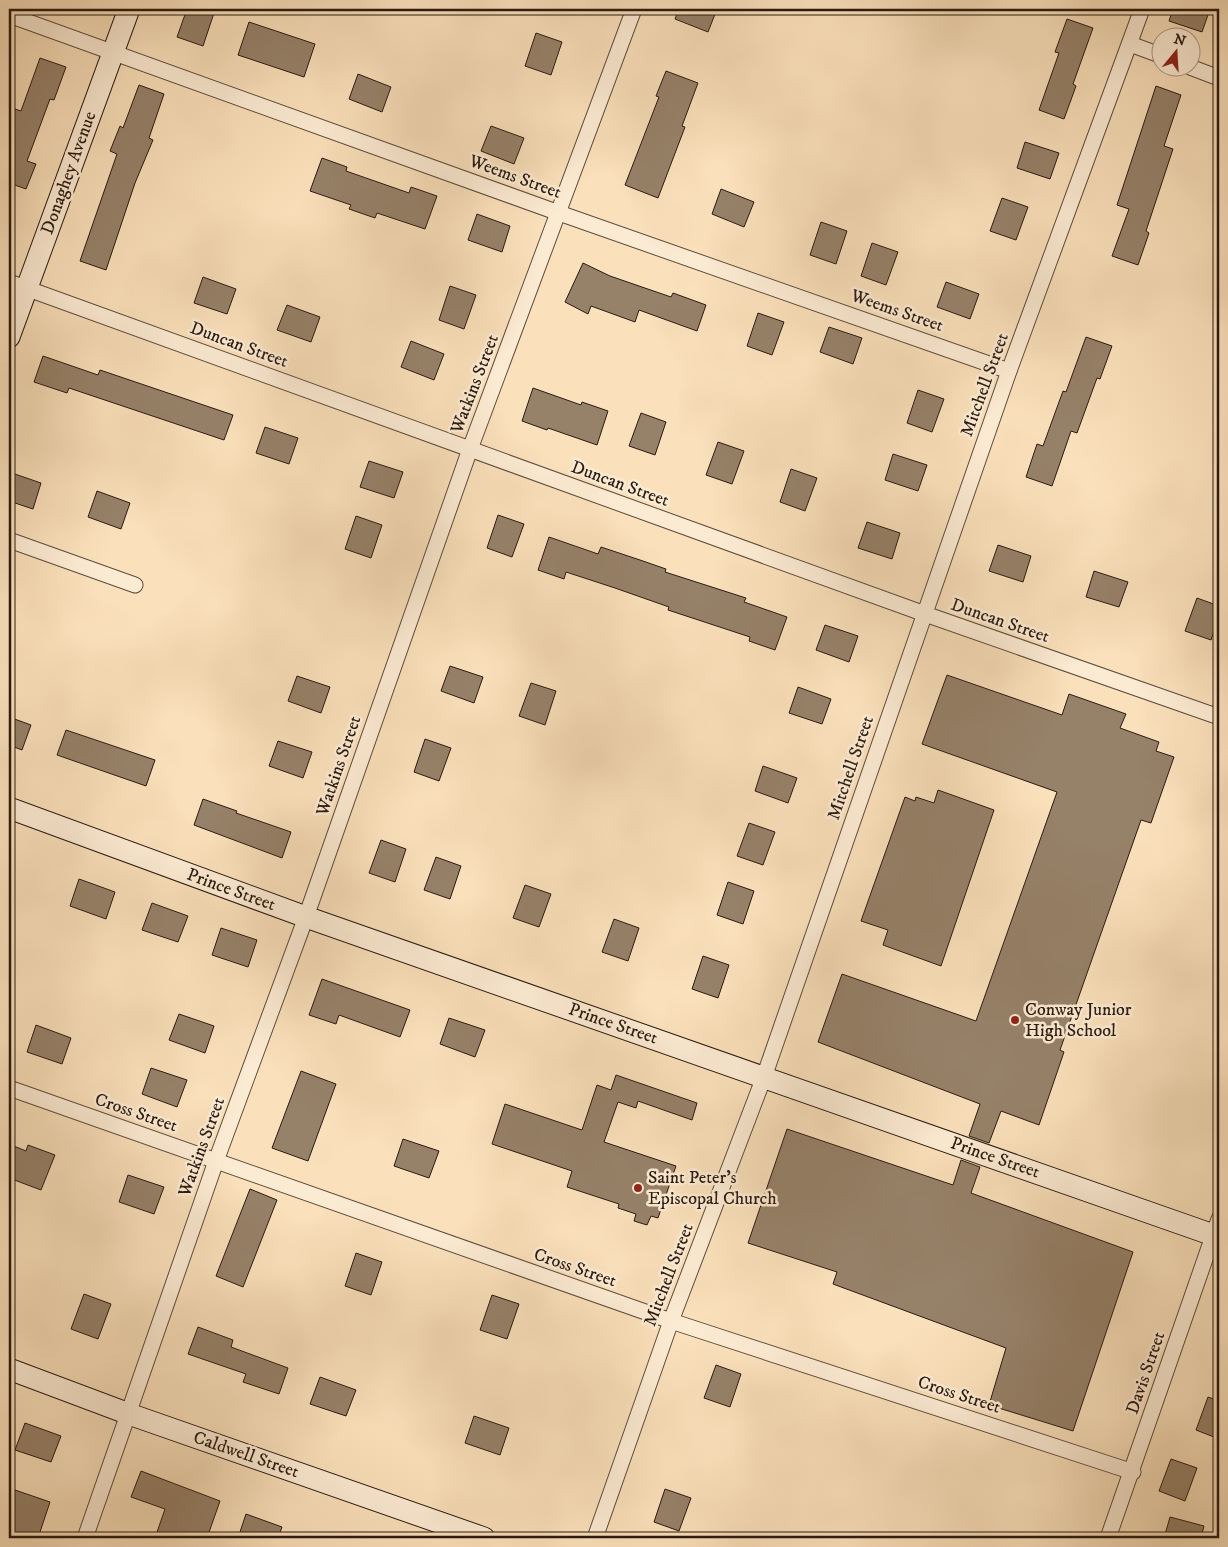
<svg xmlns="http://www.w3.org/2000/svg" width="1228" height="1547" font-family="'IM FELL DW Pica',serif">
<rect width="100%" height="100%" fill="#fae0bb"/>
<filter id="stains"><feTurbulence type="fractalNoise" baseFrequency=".004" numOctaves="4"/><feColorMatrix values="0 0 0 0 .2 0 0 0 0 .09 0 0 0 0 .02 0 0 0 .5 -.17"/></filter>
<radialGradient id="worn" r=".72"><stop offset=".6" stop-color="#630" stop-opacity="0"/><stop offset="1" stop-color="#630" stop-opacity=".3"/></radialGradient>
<g fill="#968169" stroke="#2a1a10">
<path d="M187,9H203L214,13L203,46L177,37Z"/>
<path d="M679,9H717L708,32L675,19Z"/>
<path d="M1173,9H1210L1202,32L1169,21Z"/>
<path d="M1067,19L1093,28L1073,84L1076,86L1064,119L1039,110L1059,53L1055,52Z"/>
<path d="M249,22L315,44L304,77L238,55Z"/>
<path d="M536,33L562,42L551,75L525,66Z"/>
<path d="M40,58L66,67L54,100L50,99L27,161L36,164L26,189L9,183V107L21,111Z"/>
<path d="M666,71L698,83L682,126L685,127L658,198L625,185L659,97L656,96Z"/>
<path d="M358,74L391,87L382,112L349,99Z"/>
<path d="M139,85L164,94L149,138L153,140L135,183L106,270L80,261L117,154L110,151L120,126L123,128Z"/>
<path d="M1156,86L1181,95L1164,146L1173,149L1146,231L1149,233L1138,265L1112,256L1129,209L1117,205Z"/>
<path d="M491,126L524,138L514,164L481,151Z"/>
<path d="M1025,142L1059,153L1050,179L1017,168Z"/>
<path d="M322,158L347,167L346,171L409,193L411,187L437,196L425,229L377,213L375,218L349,209L351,205L310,191Z"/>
<path d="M721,189L754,202L744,227L712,214Z"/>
<path d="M1002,198L1028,207L1016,240L990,231Z"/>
<path d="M477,214L510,226L502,252L468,240Z"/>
<path d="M821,222L847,231L836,264L810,255Z"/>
<path d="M872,243L898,252L886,285L861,276Z"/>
<path d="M583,263L610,276L671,297L673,293L706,305L697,331L639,310L635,322L591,306L588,314L565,302Z"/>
<path d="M203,277L236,289L227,314L194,303Z"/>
<path d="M946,282L979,294L970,319L937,307Z"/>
<path d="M450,286L476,295L464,329L439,320Z"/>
<path d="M287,305L320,317L311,342L277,330Z"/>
<path d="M758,313L784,322L772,355L747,346Z"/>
<path d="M829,327L862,338L853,364L820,352Z"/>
<path d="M1086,337L1112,346L1100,379L1097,378L1077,433L1071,431L1052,486L1026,477L1037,444L1043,446L1063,391L1066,392Z"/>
<path d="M411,341L444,354L434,380L401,367Z"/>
<path d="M43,356L98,375L100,370L233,415L224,440L69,388L67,393L34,382Z"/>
<path d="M533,388L581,405L582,402L608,411L597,445L548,428L547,430L522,421Z"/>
<path d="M918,390L944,399L932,432L907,423Z"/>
<path d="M641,413L666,422L655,455L629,446Z"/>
<path d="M265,427L298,438L289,464L256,453Z"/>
<path d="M718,442L744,451L732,484L706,475Z"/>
<path d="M893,454L927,465L918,491L885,480Z"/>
<path d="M369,461L403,472L394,498L360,487Z"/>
<path d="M791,469L817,478L805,511L780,502Z"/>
<path d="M9,472L41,483L33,509L9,501Z"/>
<path d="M97,491L130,503L121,529L88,517Z"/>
<path d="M498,515L524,524L512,557L487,548Z"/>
<path d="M356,516L382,525L371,558L345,549Z"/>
<path d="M867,522L900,533L892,559L858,548Z"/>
<path d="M549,537L598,554L601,547L640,560L666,569L665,572L746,598L744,602L787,617L775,650L749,641L750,637L668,610L669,607L615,588L566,572L564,579L538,570Z"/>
<path d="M998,545L1031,556L1023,582L989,571Z"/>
<path d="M1094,571L1128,582L1119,607L1086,597Z"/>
<path d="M1197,598L1219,606V616L1211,640L1185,631Z"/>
<path d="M825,625L858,636L849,662L816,650Z"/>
<path d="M450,666L483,677L474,703L441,691Z"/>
<path d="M947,675L1062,715L1069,694L1126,714L1120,728L1159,742L1156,751L1174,757L1151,823L1141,820L1060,1050L1064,1052L1039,1125L1001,1111L989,1143L969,1136L980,1104L818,1042L842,974L976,1021L1057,792L922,744Z"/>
<path d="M297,676L330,687L321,713L288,701Z"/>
<path d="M531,683L556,691L545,725L519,716Z"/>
<path d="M798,687L831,699L822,724L789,713Z"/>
<path d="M9,717L31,725L22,750L9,745Z"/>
<path d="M66,730L155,760L146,786L57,755Z"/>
<path d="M425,739L451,748L439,781L414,772Z"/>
<path d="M278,741L312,752L303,778L269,766Z"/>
<path d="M763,766L797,778L788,803L755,791Z"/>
<path d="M938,790L994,810L941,966L883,945L888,930L861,921L905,797L915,801L916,797L934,803Z"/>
<path d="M203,799L237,811L236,813L291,832L282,858L194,825Z"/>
<path d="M749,823L775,832L763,865L737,856Z"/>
<path d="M381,840L406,849L395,882L369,873Z"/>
<path d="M436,857L461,866L450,899L424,890Z"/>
<path d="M79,879L115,892L106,919L70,906Z"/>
<path d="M728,882L754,891L743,924L717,915Z"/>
<path d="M525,885L551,894L539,927L513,918Z"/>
<path d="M152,903L188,916L178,942L142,930Z"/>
<path d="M614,919L639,928L628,961L602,952Z"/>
<path d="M221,928L257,940L248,967L212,955Z"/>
<path d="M703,956L729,965L718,998L692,989Z"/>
<path d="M322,979L410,1010L400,1037L339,1015L336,1024L309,1015Z"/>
<path d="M179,1014L214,1026L205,1053L169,1040Z"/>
<path d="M449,1018L485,1030L475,1057L440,1044Z"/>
<path d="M36,1025L71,1038L62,1064L27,1052Z"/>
<path d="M151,1068L187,1080L177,1107L142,1094Z"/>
<path d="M301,1071L336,1084L308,1161L272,1148Z"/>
<path d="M616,1075L697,1103L692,1120L638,1101L636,1108L618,1102L604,1142L676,1166L658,1218L651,1216L647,1225L634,1221L636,1214L618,1208L619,1204L567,1187L572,1171L492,1144L505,1104L582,1130L597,1085L611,1090Z"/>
<path d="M787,1129L953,1185L961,1160L980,1167L971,1193L1133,1252L1073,1431L989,1405L1006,1348L833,1284L837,1272L748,1243Z"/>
<path d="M403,1139L439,1151L429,1178L394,1166Z"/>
<path d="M9,1144L26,1151L28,1145L55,1155L41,1190L9,1178Z"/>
<path d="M128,1175L164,1187L154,1214L119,1202Z"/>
<path d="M250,1189L277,1200L243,1287L216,1276Z"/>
<path d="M356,1253L382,1262L371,1295L345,1286Z"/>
<path d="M84,1294L111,1304L98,1339L71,1329Z"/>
<path d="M492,1295L519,1304L507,1339L480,1330Z"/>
<path d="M198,1327L233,1340L231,1347L288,1368L279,1394L243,1382L246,1374L188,1354Z"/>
<path d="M716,1365L741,1374L730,1407L704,1398Z"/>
<path d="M320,1377L356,1390L346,1416L310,1404Z"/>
<path d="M1208,1397L1219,1401V1439L1196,1430Z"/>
<path d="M474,1416L509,1428L500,1455L465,1443Z"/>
<path d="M25,1423L61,1436L51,1462L15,1450Z"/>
<path d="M1171,1459L1197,1468L1185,1501L1159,1491Z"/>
<path d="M141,1471L220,1501L207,1538H155L165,1509L131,1497Z"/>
<path d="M665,1489L691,1498L679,1531L654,1522Z"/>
<path d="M15,1490L50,1502L38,1538H9V1507Z"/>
<path d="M246,1514L282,1527L278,1538H238Z"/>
<path d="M1170,1517L1204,1526L1201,1538H1164Z"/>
</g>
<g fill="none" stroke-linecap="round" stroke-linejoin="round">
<g stroke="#5e4c3b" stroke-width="17">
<g id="street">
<path d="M9,15L559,213L1009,371"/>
<path d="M1130,44L1160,55"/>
<path d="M1190,67L1219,78"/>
<path d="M9,282L925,614L1219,717"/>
<path d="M9,540L135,585"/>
<path d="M9,1088L671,1321L1133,1472"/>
<path d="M85,1538L216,1161L306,917L470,449L634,9"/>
<path d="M595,1538L671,1321L764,1077L1009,371L1142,9"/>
<path d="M1108,1538L1219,1219"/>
</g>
</g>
<g stroke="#2a1a10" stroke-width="23">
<g id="secondary">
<path d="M9,337L129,9"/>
<path d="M9,808L306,917L1219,1237"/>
<path d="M9,1369L129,1414L484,1538"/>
</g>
</g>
<use href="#street" stroke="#fcebd3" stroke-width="15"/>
<use href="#secondary" stroke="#fcebd3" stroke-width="21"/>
</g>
<g fill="#8f2418" stroke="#fcebd3" stroke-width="2">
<circle cx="1015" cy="1020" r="5"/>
<circle cx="638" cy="1188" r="5"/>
</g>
<g text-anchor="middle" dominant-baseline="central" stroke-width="5" stroke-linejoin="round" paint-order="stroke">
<g font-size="18" fill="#2a1a10" stroke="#fcebd3">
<text transform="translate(69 173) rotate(-70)">Donaghey Avenue</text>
<text transform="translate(515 177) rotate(20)">Weems Street</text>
<text transform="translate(897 311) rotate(19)">Weems Street</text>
<text transform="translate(239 345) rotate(20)">Duncan Street</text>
<text transform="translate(475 384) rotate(-69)">Watkins Street</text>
<text transform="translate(985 385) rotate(-70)">Mitchell Street</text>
<text transform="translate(620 484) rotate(20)">Duncan Street</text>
<text transform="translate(1000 621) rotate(19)">Duncan Street</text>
<text transform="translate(339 766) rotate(-71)">Watkins Street</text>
<text transform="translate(851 768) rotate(-71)">Mitchell Street</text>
<text transform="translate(231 890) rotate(20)">Prince Street</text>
<text transform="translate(613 1024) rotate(19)">Prince Street</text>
<text transform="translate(136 1113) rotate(19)">Cross Street</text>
<text transform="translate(202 1147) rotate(-70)">Watkins Street</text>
<text transform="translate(995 1158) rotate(19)">Prince Street</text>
<text transform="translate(575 1268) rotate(19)">Cross Street</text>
<text transform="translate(669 1275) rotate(-69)">Mitchell Street</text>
<text transform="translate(1146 1373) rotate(-71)">Davis Street</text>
<text transform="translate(959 1395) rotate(18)">Cross Street</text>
<text transform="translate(246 1455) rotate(19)">Caldwell Street</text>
</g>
<g font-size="18" fill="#2a1a10" stroke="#fcebd3" text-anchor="start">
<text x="1025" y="1010">Conway Junior<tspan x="1025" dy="21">High School</tspan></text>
<text x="648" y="1178">Saint Peter's<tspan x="648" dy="21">Episcopal Church</tspan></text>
</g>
</g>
<rect width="1228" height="1547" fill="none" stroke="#fae0bb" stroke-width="30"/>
<rect x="10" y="10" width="1208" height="1527" fill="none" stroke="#2a1a10" stroke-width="2.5"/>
<rect x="15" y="15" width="1198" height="1517" fill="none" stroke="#2a1a10"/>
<g transform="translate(1176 52) rotate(18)"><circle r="24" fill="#fcebd3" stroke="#a89785"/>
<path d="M0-4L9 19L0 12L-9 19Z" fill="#8f2418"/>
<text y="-8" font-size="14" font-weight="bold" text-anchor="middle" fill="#2a1a10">N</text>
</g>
<rect width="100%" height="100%" filter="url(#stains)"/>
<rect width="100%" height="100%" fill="url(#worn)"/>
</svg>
